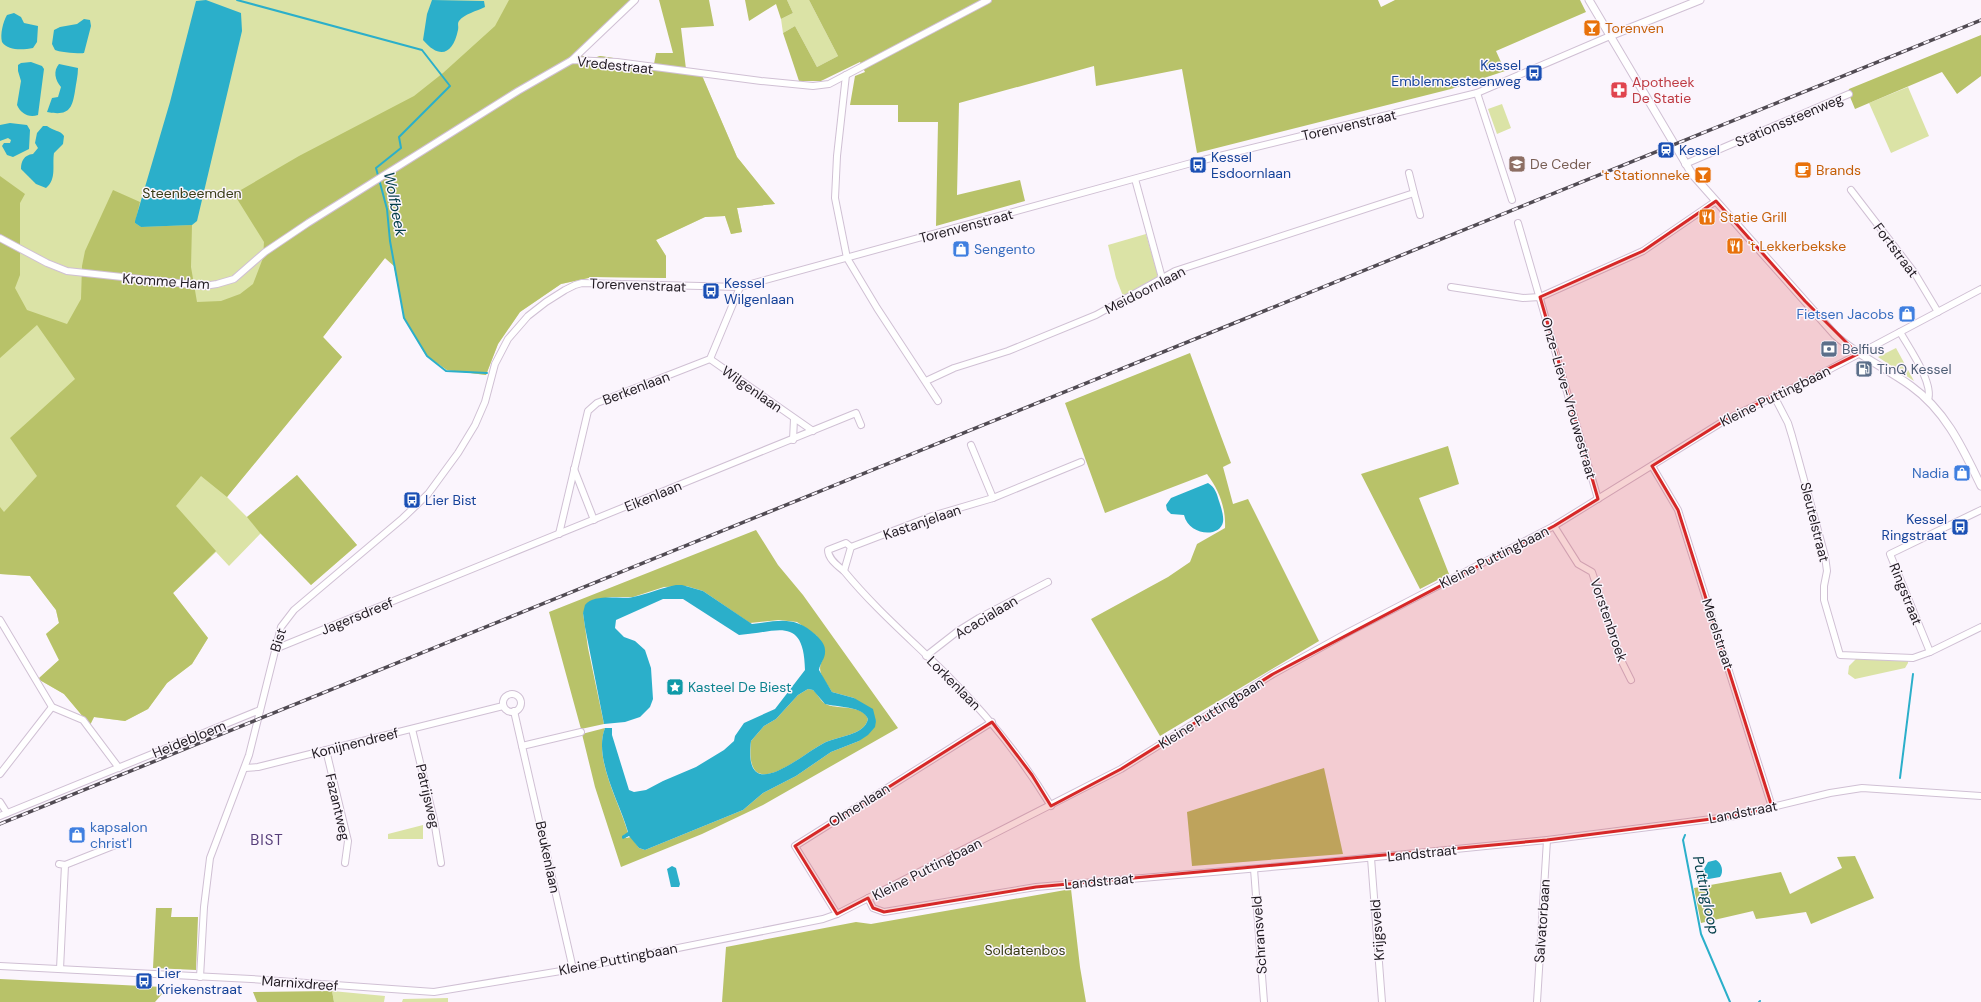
<svg xmlns="http://www.w3.org/2000/svg" width="1981" height="1002" font-family="'DM Sans',sans-serif">
<rect width="100%" height="100%" fill="#fbf5fd"/>
<g fill="#dbe3a6">
<path d="M0,0H636L573,54L594,58L600,56L700,71L737,157L775,204L737,208L742,232L731,234L725,216L705,217L656,240L666,256V278L593,277L561,284L520,312L498,344L486,375L447,370L425,354L404,318L394,266L385,258L323,337L342,357L227,497L247,517L297,475L357,545L311,585L261,533L229,566L216,552L173,593L208,638L192,664L167,683L148,709L125,721L94,717L90,725L64,694L38,679L59,660L46,634L59,623L56,610L30,576L0,574Z"/>
<path d="M787,0H809L838,56L817,67L795,26L783,33L781,19L793,13Z"/>
<path d="M1908,87L1929,136L1891,153L1869,103Z"/>
<path d="M1502,104L1511,128L1497,134L1488,109Z"/>
<path d="M1146,234L1157,272V277L1123,296L1116,278L1108,245Z"/>
<path d="M1896,348L1914,381L1878,357Z"/>
<path d="M1856,659L1908,661V663L1905,668L1855,679L1848,674L1849,666Z"/>
<path d="M423,825V839H388V834Z"/>
<path d="M332,991L385,996L384,1002H334Z"/>
<path d="M448,998V1002H402L403,999Z"/>
</g>
<g fill="#b8c269">
<path d="M509,0H636L573,54L594,58L600,56L654,64L656,53H673L659,0H709L714,26L681,28L686,69L700,71L737,157L775,204L737,208L742,232L731,234L725,216L705,217L656,240L666,256V278L593,277L561,284L520,312L498,344L486,375L447,370L427,356L404,318L394,266L385,258L323,337L342,357L227,497L201,476L176,506L216,551L173,593L208,638L192,664L167,683L148,709L125,721L94,717L90,725L64,694L38,679L59,660L46,634L59,623L56,610L30,576L0,574V507L4,512L37,476L10,438L75,379L37,325L0,358V176L25,194L20,203V275L15,288L27,310L67,324L81,299L82,266L85,251L113,190L140,202L135,223L141,227L192,225L191,267L197,302L221,301L240,294L253,284L263,258L264,242L234,194L299,156L414,96L443,73L495,26Z"/>
<path d="M745,0H787L793,13L781,19L776,4L749,21Z"/>
<path d="M809,0H1378L1381,7L1395,0H1580L1586,12L1496,51L1505,71L1451,89L1197,153L1182,69L1096,86L1094,66L959,103L957,195L1020,180L1025,201L936,226L938,122H898V105H850L855,76L865,72L860,62L821,81H799L783,33L795,26L817,67L838,56Z"/>
<path d="M1981,35V76L1957,94L1942,72L1855,109L1848,92L1849,89Z"/>
<path d="M1190,353L1231,463L1223,467L1233,504L1248,499L1319,641L1160,736L1091,619L1168,577L1190,562L1197,544L1225,528C1226,508 1219,490 1207,474L1105,513L1065,403Z"/>
<path d="M1448,446L1459,484L1419,498L1449,574L1420,589L1361,474Z"/>
<path d="M297,475L357,545L311,585L260,533L247,517Z"/>
<path d="M756,530L778,565L803,595L898,728L763,805L702,834L621,867L595,787L582,734L605,728C593,759 620,803 628,833L624,835L626,838L631,837L639,848L645,850L743,810L763,793L796,776L831,752L859,741L876,721L854,698L832,692C825,680 815,672 823,659L817,636L797,622L779,620L750,623L703,591L686,586L664,587L633,597H612L593,600L583,613L588,648L604,724L581,729L549,612Z"/>
<path d="M808,689L813,690C819,695 821,703 828,705C839,709 863,705 868,719C864,736 837,736 824,743C798,757 744,807 751,741L764,726L776,719L798,695Z"/>
<path d="M1324,768L1343,854L1192,866L1187,812Z"/>
<path d="M1855,856L1874,898L1811,924L1806,912L1756,919L1753,911L1701,923L1694,888L1781,872L1790,894L1842,868L1837,857Z"/>
<path d="M1071,889L1080,967L1086,1002H722L726,947L856,922L871,924Z"/>
<path d="M156,908H172L171,917H198L196,970L153,968Z"/>
<path d="M0,979L163,987L162,994L155,1002H0Z"/>
<path d="M332,991L334,1002H257L253,992Z"/>
</g>
<g fill="#2bafca" fill-rule="evenodd">
<path d="M206,0L241,13L242,31L197,221L192,225L141,227L135,223V221L170,102L196,1Z"/>
<path d="M432,0L484,1L485,7C477,11 464,14 459,21C457,24 459,26 458,30C453,54 440,60 423,40L427,14Z"/>
<path d="M14,13L21,17L24,23L38,26L37,42L33,48C23,50 8,51 2,42C0,34 3,22 7,15Z"/>
<path d="M84,19L90,20L91,26L84,53C81,54 58,52 55,50L52,44L54,30L60,27L77,24Z"/>
<path d="M31,62L42,66L44,69L38,115C29,118 21,114 17,105L21,81L18,71V65L21,63Z"/>
<path d="M59,64L78,68C78,76 76,83 75,91C72,110 68,116 47,112L52,98L58,97L61,87C55,80 53,71 59,64Z"/>
<path d="M10,123L27,125L30,130L29,149L13,157L7,155L2,146L4,143H10L11,140L8,138L0,141V125Z"/>
<path d="M43,126H47C53,131 60,130 64,136L63,144L54,153C52,165 57,179 46,188L36,184L21,169C21,161 24,155 33,154L38,148L35,143L37,133Z"/>
<path d="M1208,483C1215,487 1217,494 1219,501C1221,507 1224,516 1223,522C1220,538 1189,536 1184,515L1171,514L1167,510L1166,505L1171,498Z"/>
<path d="M676,585H682L703,591L752,624C779,621 794,615 816,635C820,639 825,644 825,650C826,658 820,663 819,670L832,692L854,698L873,709L876,721L875,727L868,735L859,741L831,752L796,776L763,793L743,810L645,850L639,848L629,836L623,839L622,838V836L628,832C620,803 593,758 605,728H612V735L629,790L634,792L646,790L663,781L696,767L724,750L734,741L735,736L744,723L775,709L805,670C804,614 776,633 739,635L683,599H663L616,620L615,628L624,637L635,641L645,650L651,668L653,699L650,707L640,717L625,722L604,724L585,627L583,613L585,605C595,593 620,600 633,597C648,594 661,588 676,585ZM808,689L813,690L825,704C836,707 863,706 868,719C864,736 837,736 824,743C798,757 743,807 751,741L764,726L776,719L798,695Z"/>
<path d="M1716,860C1722,863 1724,872 1720,877L1703,880H1696V872L1704,869L1708,862Z"/>
<path d="M672,866L676,868L680,884L679,887H671L667,869Z"/>
</g>
<g fill="none" stroke-linecap="round" stroke-linejoin="round">
<g stroke="#2bafca" stroke-width="2">
<path d="M237,0L422,50L450,86L399,137L401,148L376,168L387,209L390,241L404,318L427,356L446,371L487,373"/>
<path d="M1900,778L1913,674"/>
<path d="M1685,835L1683,840L1701,934L1730,1002"/>
<path d="M1759,1002L1760,1001"/>
</g>
<g stroke="#d0c0d4" stroke-width="8">
<g id="minor">
<path d="M572,60L635,0"/>
<path d="M846,75L837,156L835,198L847,258L877,308L938,401"/>
<path d="M1477,93L1512,200"/>
<path d="M1685,164L1849,94"/>
<path d="M1135,179L1162,278"/>
<path d="M1851,190L1914,272L1938,312"/>
<path d="M1414,193L1420,215"/>
<path d="M1518,223L1598,499"/>
<path d="M0,238L47,263L67,271L187,284L204,286L217,284L234,279L265,252L308,223L518,91L572,60L617,62L761,81L813,86L829,84L988,0"/>
<path d="M1451,287L1523,298L1540,297L1643,251L1716,201"/>
<path d="M1900,332C1909,348 1934,383 1928,400"/>
<path d="M710,359L813,431"/>
<path d="M926,381L954,368L1008,351L1096,315L1175,271L1414,193L1409,173"/>
<path d="M1774,396L1788,423L1792,436L1825,556L1827,571L1824,586V600L1840,655L1913,658L1930,652"/>
<path d="M793,440L794,419"/>
<path d="M971,445L993,498"/>
<path d="M1652,466L1678,510L1772,807"/>
<path d="M574,469L594,520"/>
<path d="M1981,510L1890,554L1930,652L1981,627"/>
<path d="M1554,526L1578,564L1592,572L1621,660L1631,680"/>
<path d="M559,534L588,411L597,403L710,359L740,287"/>
<path d="M851,547L844,571C876,610 914,642 949,677C988,716 1022,758 1051,806"/>
<path d="M851,547L932,516L993,498L1081,462"/>
<path d="M844,571C838,566 828,559 828,550L846,543L851,547"/>
<path d="M0,620L52,707L83,720L119,768"/>
<path d="M275,649L856,413L861,425"/>
<path d="M926,656L958,631L979,618L1048,582"/>
<circle cx="512" cy="703" r="9"/>
<path d="M514,711L573,969"/>
<path d="M412,729L434,820L441,863"/>
<path d="M522,746L581,732"/>
<path d="M326,750L348,841L345,863"/>
<path d="M245,768L258,767L503,706"/>
<path d="M0,774L52,707"/>
<path d="M0,802L7,813"/>
<path d="M0,816L260,710"/>
<path d="M1371,858L1382,1002"/>
<path d="M59,864L65,865L60,969"/>
<path d="M65,865L118,844"/>
<path d="M1254,869L1264,1002"/>
<path d="M868,898L873,908L884,912L1036,887L1306,864L1547,840L1735,816L1830,793L1862,788L1981,796"/>
<path d="M837,914L795,846L992,722"/>
<path d="M0,966L251,979L434,992L573,969L823,919L837,914L1121,769L1273,674L1349,632L1554,526L1727,419L1817,376L1981,289"/>
<path d="M200,977L204,907L210,858L249,755L281,627L294,610L403,518L428,494L458,453L475,425L485,402L495,364L508,339L528,316L546,302L565,290L575,285L582,283L740,287L1195,162L1477,93L1610,36"/>
<path d="M1537,1002L1547,840"/>
</g>
</g>
<g stroke="#d0c0d4" stroke-width="9">
<g id="tertiary">
<path d="M1589,0L1692,174L1835,335C1858,356 1886,368 1911,386C1946,411 1963,449 1981,486"/>
<path d="M1610,36L1700,0"/>
</g>
</g>
<use href="#minor" stroke="#fff" stroke-width="6"/>
<use href="#tertiary" stroke="#fff" stroke-width="7"/>
<g stroke="#514b53" stroke-width="3.5">
<path id="rail" d="M0,824L1981,20"/>
</g>
<use href="#rail" stroke="#fbf5fd" stroke-width="2" stroke-dasharray="6" stroke-linecap="butt"/>
</g>
<path fill="#d62828" fill-opacity="0.2" stroke="#d62828" stroke-width="3" stroke-linejoin="round" d="M1716,201L1805,301L1858,354L1727,419L1652,466L1678,510L1772,807L1735,816L1547,840L1036,887L884,912L873,908L868,898L837,914L795,846L992,722L1032,775L1051,806L1121,769L1273,674L1554,526L1598,499L1540,297L1643,251Z"/>
<defs>
<g id="bar-square" transform="scale(0.9)"><rect x="-9" y="-9" width="18" height="18" rx="4" fill="#e8710a" stroke="#fbf5fd"/><path d="M-6-5H6L.8 .8V4.5H3.5V6h-7V4.5H-.8V.8Z" fill="#fff"/></g>
<g id="bus-square" transform="scale(0.9)"><rect x="-9" y="-9" width="18" height="18" rx="4" fill="#1a4fb4" stroke="#fbf5fd"/><path d="M-5-6H5V4H4V6H2V4H-2V6H-4V4H-5ZM-3.5-4V0h7V-4ZM-3.5 1.2v1.5H-2V1.2ZM2 1.2v1.5H3.5V1.2Z" fill="#fff"/></g>
<g id="pharmacy-square" transform="scale(0.9)"><rect x="-9" y="-9" width="18" height="18" rx="4" fill="#e0444e" stroke="#fbf5fd"/><path d="M-2-6h4v4h4v4h-4v4h-4v-4h-4v-4h4Z" fill="#fff"/></g>
<g id="station-square" transform="scale(0.9)"><rect x="-9" y="-9" width="18" height="18" rx="4" fill="#1a4fb4" stroke="#fbf5fd"/><path d="M-3-6H3Q5-6 5-4V2Q5 4 3 4L4.5 6H3L1.5 4h-3L-3 6H-4.5L-3 4Q-5 4-5 2V-4Q-5-6-3-6ZM-3.5-4v3h7v-3ZM-3.5 1v1.5H-2V1ZM2 1v1.5H3.5V1Z" fill="#fff"/></g>
<g id="school-square" transform="scale(0.9)"><rect x="-9" y="-9" width="18" height="18" rx="4" fill="#8d6e63" stroke="#fbf5fd"/><path d="M0-5L7-2L0 1L-7-2ZM-4 1L0 2.5L4 1V4Q0 6-4 4Z" fill="#fff"/></g>
<g id="cafe-square" transform="scale(0.9)"><rect x="-9" y="-9" width="18" height="18" rx="4" fill="#e8710a" stroke="#fbf5fd"/><path d="M-5.5-4.5H6V0H3Q3 3.5 0 3.5H-2.5Q-5.5 3.5-5.5 0ZM3-3.2v2h1.7v-2ZM-6 4.5H4V6H-6Z" fill="#fff"/></g>
<g id="restaurant-square" transform="scale(0.9)"><rect x="-9" y="-9" width="18" height="18" rx="4" fill="#e8710a" stroke="#fbf5fd"/><path d="M-5-6h1v4h1v-4h1v4h1v-4h1v5L-1.5 .5V6h-2V.5L-5-1ZM5-6V6H3V1.5H1.5Q1.5-4 5-6Z" fill="#fff"/></g>
<g id="shop-square" transform="scale(0.9)"><rect x="-9" y="-9" width="18" height="18" rx="4" fill="#3f7fe0" stroke="#fbf5fd"/><path d="M-5-2.5h2.3a2.7 3.5 0 0 1 5.4 0H5L5.5 6h-11ZM-1.5-2.5h3a1.5 2.3 0 0 0-3 0Z" fill="#fff"/></g>
<g id="bank-square" transform="scale(0.9)"><rect x="-9" y="-9" width="18" height="18" rx="4" fill="#5c6f8a" stroke="#fbf5fd"/><path d="M-6-4H6V4H-6ZM0-2.3a2.3 2.3 0 1 0 0 4.6a2.3 2.3 0 1 0 0-4.6Z" fill="#fff"/></g>
<g id="fuel-square" transform="scale(0.9)"><rect x="-9" y="-9" width="18" height="18" rx="4" fill="#5c6f8a" stroke="#fbf5fd"/><path d="M-5.5-6h7V0h2V4h1.3V-2.5L3-4.5l.8-.8L6-3V5H2.5V1h-1V6h-7ZM-4.2-4.7v3.2H.2V-4.7Z" fill="#fff"/></g>
<g id="sight-square" transform="scale(0.9)"><rect x="-9" y="-9" width="18" height="18" rx="4" fill="#0f9aa8" stroke="#fbf5fd"/><path d="M0-6L1.8-2.2L6-1.7L2.9 1.2L3.7 5.4L0 3.3L-3.7 5.4L-2.9 1.2L-6-1.7L-1.8-2.2Z" fill="#fff"/></g>
</defs>
<g fill-rule="evenodd">
<use href="#bar-square" x="1592" y="28"/>
<use href="#bus-square" x="1534" y="73"/>
<use href="#pharmacy-square" x="1619" y="90"/>
<use href="#station-square" x="1666" y="150"/>
<use href="#school-square" x="1517" y="164"/>
<use href="#bus-square" x="1198" y="165"/>
<use href="#cafe-square" x="1803" y="170"/>
<use href="#bar-square" x="1703" y="175"/>
<use href="#restaurant-square" x="1707" y="217"/>
<use href="#restaurant-square" x="1735" y="246"/>
<use href="#shop-square" x="961" y="249"/>
<use href="#bus-square" x="711" y="291"/>
<use href="#shop-square" x="1907" y="314"/>
<use href="#bank-square" x="1829" y="349"/>
<use href="#fuel-square" x="1864" y="369"/>
<use href="#shop-square" x="1962" y="473"/>
<use href="#bus-square" x="412" y="500"/>
<use href="#bus-square" x="1960" y="527"/>
<use href="#sight-square" x="675" y="687"/>
<use href="#shop-square" x="77" y="835"/>
<use href="#bus-square" x="144" y="981"/>
</g>
<g text-anchor="middle" dominant-baseline="central" stroke-width="3" stroke-linejoin="round" paint-order="stroke">
<g font-size="14" fill="#c56008" stroke="#fbf5fd" text-anchor="start">
<text x="1605" y="28">Torenven</text>
<text x="1816" y="170">Brands</text>
<text x="1690" y="175" text-anchor="end">'t Stationneke</text>
<text x="1720" y="217">Statie Grill</text>
<text x="1748" y="246">'t Lekkerbekske</text>
</g>
<g font-size="14" fill="#221c23" stroke="#fbf5fd">
<text transform="translate(615 65) rotate(6)">Vredestraat</text>
<text transform="translate(1789 120) rotate(-23)">Stationssteenweg</text>
<text transform="translate(1349 125) rotate(-13)">Torenvenstraat</text>
<text transform="translate(966 226) rotate(-15)">Torenvenstraat</text>
<text transform="translate(1896 250) rotate(53)">Fortstraat</text>
<text transform="translate(166 281) rotate(4)">Kromme Ham</text>
<text transform="translate(638 285) rotate(2)">Torenvenstraat</text>
<text transform="translate(1145 290) rotate(-27)">Meidoornlaan</text>
<text transform="translate(636 388) rotate(-21)">Berkenlaan</text>
<text transform="translate(752 389) rotate(35)">Wilgenlaan</text>
<text transform="translate(1775 396) rotate(-26)">Kleine Puttingbaan</text>
<text transform="translate(1569 398) rotate(74)">Onze-Lieve-Vrouwestraat</text>
<text transform="translate(653 496) rotate(-22)">Eikenlaan</text>
<text transform="translate(922 522) rotate(-19)">Kastanjelaan</text>
<text transform="translate(1815 522) rotate(76)">Sleutelstraat</text>
<text transform="translate(1494 557) rotate(-27)">Kleine Puttingbaan</text>
<text transform="translate(1906 594) rotate(68)">Ringstraat</text>
<text transform="translate(357 616) rotate(-22)">Jagersdreef</text>
<text transform="translate(986 617) rotate(-31)">Acacialaan</text>
<text transform="translate(1609 620) rotate(71)">Vorstenbroek</text>
<text transform="translate(1718 634) rotate(72)">Merelstraat</text>
<text transform="translate(278 640) rotate(-73)">Bist</text>
<text transform="translate(954 683) rotate(45)">Lorkenlaan</text>
<text transform="translate(1211 713) rotate(-32)">Kleine Puttingbaan</text>
<text transform="translate(189 739) rotate(-22)">Heidebloem</text>
<text transform="translate(355 743) rotate(-14)">Konijnendreef</text>
<text transform="translate(428 796) rotate(77)">Patrijsweg</text>
<text transform="translate(859 805) rotate(-32)">Olmenlaan</text>
<text transform="translate(338 807) rotate(77)">Fazantweg</text>
<text transform="translate(1743 812) rotate(-11)">Landstraat</text>
<text transform="translate(1422 853) rotate(-6)">Landstraat</text>
<text transform="translate(548 857) rotate(78)">Beukenlaan</text>
<text transform="translate(927 869) rotate(-27)">Kleine Puttingbaan</text>
<text transform="translate(1099 881) rotate(-5)">Landstraat</text>
<text transform="translate(1542 921) rotate(-86)">Salvatorbaan</text>
<text transform="translate(1377 930) rotate(-94)">Krijgsveld</text>
<text transform="translate(1259 935) rotate(-94)">Schransveld</text>
<text transform="translate(618 959) rotate(-11)">Kleine Puttingbaan</text>
<text transform="translate(300 983) rotate(4)">Marnixdreef</text>
</g>
<g font-size="14" fill="#164399" stroke="#fbf5fd" text-anchor="start">
<text x="1521" y="65" text-anchor="end">Kessel<tspan x="1521" dy="16">Emblemsesteenweg</tspan></text>
<text x="1679" y="150">Kessel</text>
<text x="1211" y="157">Kessel<tspan x="1211" dy="16">Esdoornlaan</tspan></text>
<text x="724" y="283">Kessel<tspan x="724" dy="16">Wilgenlaan</tspan></text>
<text x="425" y="500">Lier Bist</text>
<text x="1947" y="519" text-anchor="end">Kessel<tspan x="1947" dy="16">Ringstraat</tspan></text>
<text x="157" y="973">Lier<tspan x="157" dy="16">Kriekenstraat</tspan></text>
</g>
<g font-size="14" fill="#be3a42" stroke="#fbf5fd" text-anchor="start">
<text x="1632" y="82">Apotheek<tspan x="1632" dy="16">De Statie</tspan></text>
</g>
<g font-size="14" fill="#785e54" stroke="#fbf5fd" text-anchor="start">
<text x="1530" y="164">De Ceder</text>
</g>
<g font-size="14" fill="#383c16" stroke="#fbf5fd">
<text x="192" y="193">Steenbeemden</text>
<text x="1025" y="950">Soldatenbos</text>
</g>
<g font-size="14" fill="#366cbe" stroke="#fbf5fd" text-anchor="start">
<text x="974" y="249">Sengento</text>
<text x="1894" y="314" text-anchor="end">Fietsen Jacobs</text>
<text x="1949" y="473" text-anchor="end">Nadia</text>
<text x="90" y="827">kapsalon<tspan x="90" dy="16">christ'l</tspan></text>
</g>
<g font-size="14" fill="#4e5e75" stroke="#fbf5fd" text-anchor="start">
<text x="1842" y="349">Belfius</text>
<text x="1877" y="369">TinQ Kessel</text>
</g>
<g font-size="14" fill="#0d838f" stroke="#fbf5fd" text-anchor="start">
<text x="688" y="687">Kasteel De Biest</text>
</g>
<g font-size="15" font-style="italic" fill="#023d48" stroke="#fbf5fd">
<text transform="translate(395 204) rotate(79)">Wolfbeek</text>
<text transform="translate(1706 895) rotate(78)">Puttingloop</text>
</g>
<g font-size="15" letter-spacing="1" fill="#563e7a" stroke="#fbf5fd">
<text x="267" y="840">BIST</text>
</g>
</g>
</svg>
